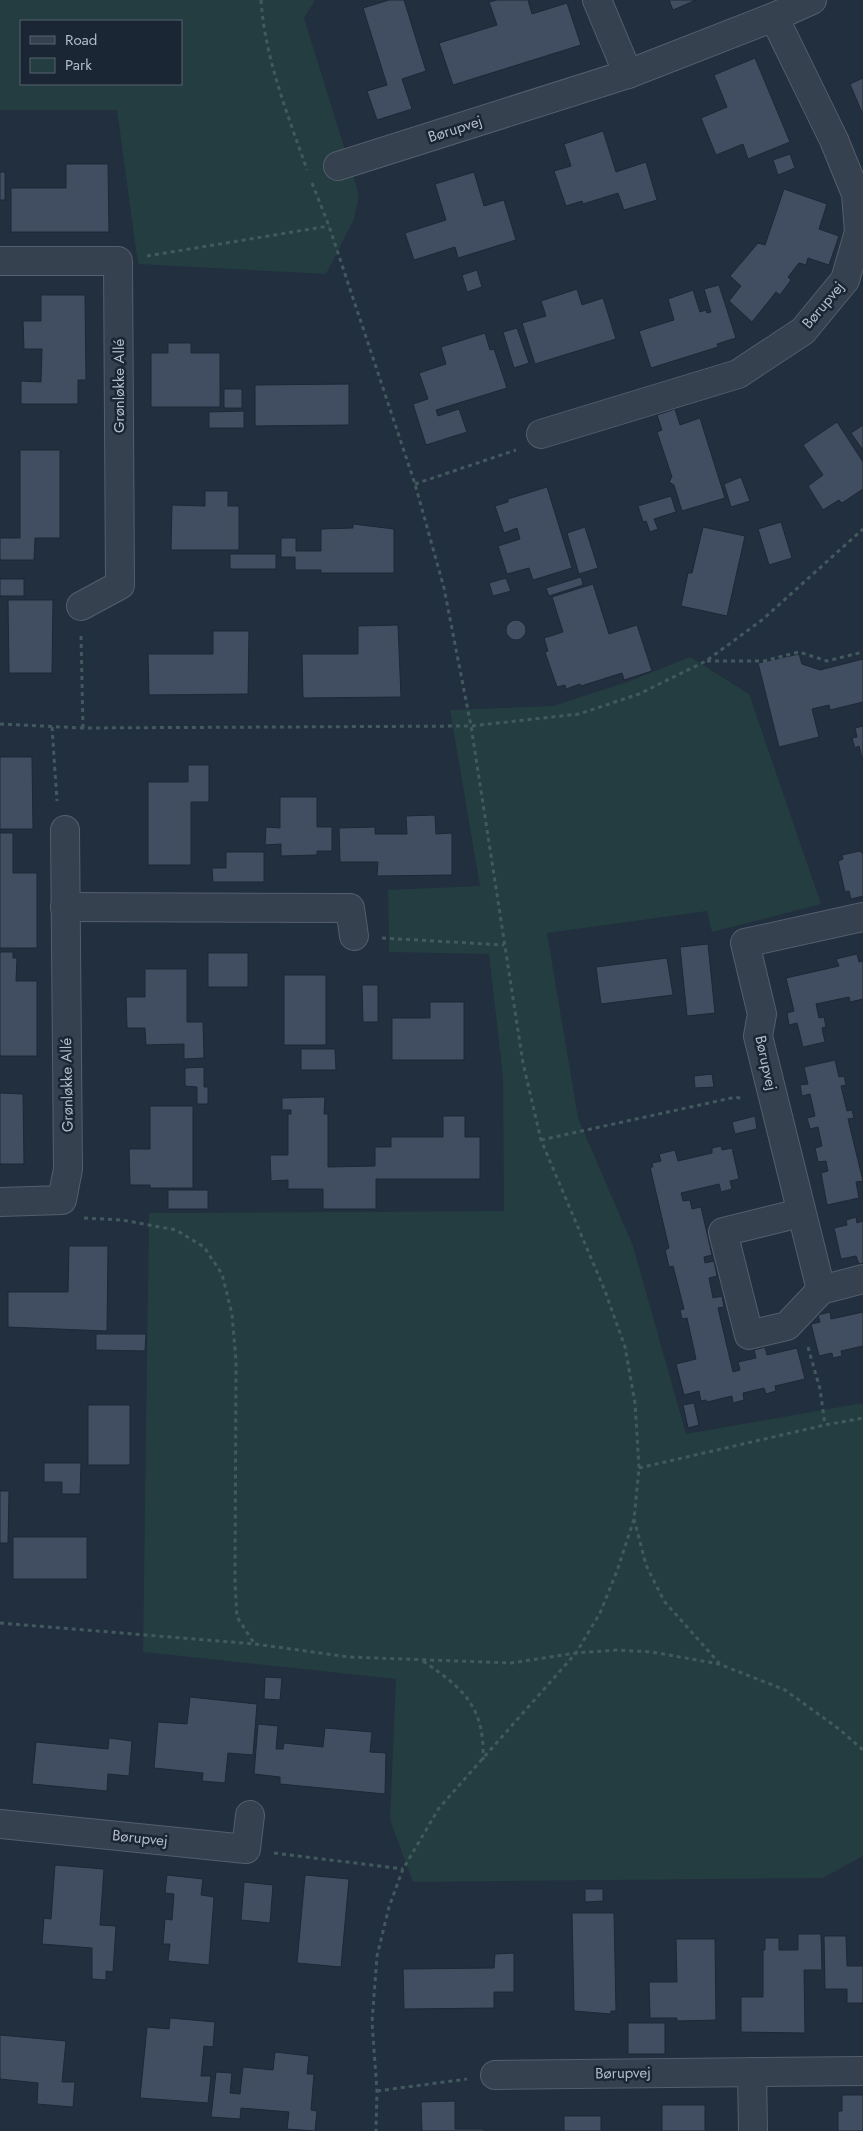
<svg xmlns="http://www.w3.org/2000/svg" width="863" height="2131" font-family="Jost,sans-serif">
<rect width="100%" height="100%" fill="#222f3f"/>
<g fill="#243d40" fill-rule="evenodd">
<path d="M0,0H315L304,18L359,195L354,219L326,274L138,264L117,110H0ZM21,21H181V84H21Z"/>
<path d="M690,657L749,694L821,904L712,932L707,911L547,933L578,1118L633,1246L686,1434L863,1403V1856L823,1878L413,1882L390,1820L396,1679L143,1652L149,1213L504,1211L503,1077L489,954L389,952L388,890L480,886L450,710L553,706L630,681Z"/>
</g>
<g fill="#414e61" stroke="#1d2836">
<path d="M389,0H404L426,71L402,79L412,109L377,120L367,91L387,85L363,8Z"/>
<path d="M497,0H528L532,14L567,3L581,45L453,85L439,43L497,25L489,2Z"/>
<path d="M669,0H696L673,10Z"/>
<path d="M755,58L790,142L748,159L743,144L716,155L701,118L727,107L714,75Z"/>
<path d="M863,78V115L850,84Z"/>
<path d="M603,131L616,172L646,162L657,200L624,210L618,193L583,204L582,201L566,206L554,171L571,166L564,144Z"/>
<path d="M790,154L795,168L778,175L773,160Z"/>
<path d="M66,164H108L109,232H11V188H66Z"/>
<rect x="0" y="172" width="5" height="28"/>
<path d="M474,172L484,206L504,200L516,240L458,258L455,247L414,260L405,233L446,220L435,184Z"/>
<path d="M784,189L827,204L819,229L839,236L829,265L808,258L806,265L799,263L788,277L791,280L780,295L776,292L752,322L729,301L741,286L730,276L758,243L765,245Z"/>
<path d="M477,270L482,287L467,292L462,275Z"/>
<path d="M719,285L736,338L717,344L718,347L651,368L639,331L674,320L668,299L693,290L700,312L706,310L707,313L711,312L704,289Z"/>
<path d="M577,289L582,305L603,298L616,339L535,364L522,323L546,316L541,301Z"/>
<path d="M41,295H85L86,380H78V404H21V381L41,382L42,349H24L23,321H41Z"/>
<path d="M517,328L529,363L514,368L503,332Z"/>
<path d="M485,333L490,350L494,349L507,388L436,410L438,416L459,409L467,432L426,445L413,404L428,399L419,373L446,364L441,347Z"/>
<path d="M168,343H191V353H220V407H151V353H168Z"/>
<path d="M349,384V425L255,426V385Z"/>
<rect x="224" y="389" width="18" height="19"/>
<path d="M675,409L680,425L700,418L725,498L682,511L674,485L669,482L672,477L657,432L662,430L657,415Z"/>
<path d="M244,411V428H209V412Z"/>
<path d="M837,422L863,462V489L842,503L839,500L823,510L808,486L823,475L803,445Z"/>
<path d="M863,425V450L851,433Z"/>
<path d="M20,450H60V538H35L34,560H0V538H20Z"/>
<path d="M741,477L750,501L731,507L724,484Z"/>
<path d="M547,487L572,568L533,580L529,568L507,574L498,546L520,539L517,528L504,533L495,506L508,502V499Z"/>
<path d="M205,491H228V506H239V550H171L172,505L205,506Z"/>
<path d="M671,496L676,512L654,519L658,529L650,532L646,521L643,522L638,506Z"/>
<path d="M781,522L792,558L769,565L758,529Z"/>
<path d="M353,524L394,529V573H321V570H295V557H281V538H296V551H321V529L353,528Z"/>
<path d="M585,527L598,568L579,574L567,533Z"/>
<path d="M703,527L745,536L727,616L681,606L688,573H692Z"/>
<rect x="230" y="554" width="46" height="15"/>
<path d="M581,577L583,585L549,596L546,588Z"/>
<path d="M506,578L511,591L493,596L489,583Z"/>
<rect x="0" y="579" width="24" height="17"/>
<path d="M593,584L609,634L637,625L652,671L624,680L622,673L581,686L580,684L566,689L565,685L557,687L545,652L548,651L544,638L563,632L552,597Z"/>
<path d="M8,600H53L52,673H9Z"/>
<circle cx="516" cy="630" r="10"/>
<path d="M398,625L401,697L303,698L302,654H358V626Z"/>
<path d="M213,631H249L248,694L149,695L148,654H213Z"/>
<path d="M799,654L802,664L820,670L863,659V702L830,710L829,705L812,709L819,737L779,747L758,663Z"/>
<path d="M863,726V762L859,746L855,748L852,738L857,737L855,728Z"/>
<path d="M0,757H32L33,829H0Z"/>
<path d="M188,765H209V802H191V865H148V782H188Z"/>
<path d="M280,797H317V827H332V851H317V855L281,856V844L265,845L266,827L280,828Z"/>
<path d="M435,815L436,834L452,833V875L377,876L378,862H340L339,828L375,827V834H407L406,816Z"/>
<path d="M0,833H13V873H37V948H0Z"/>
<path d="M860,851L863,854V896L851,899L849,891L845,892L838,861L843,859L842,855Z"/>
<path d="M226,852H264V882H213L212,868H226Z"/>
<path d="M708,944L715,1013L687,1016L680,947Z"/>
<path d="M0,952H13V958H17L16,981H37V1056H0Z"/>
<rect x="208" y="953" width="40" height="34"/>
<path d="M857,954L859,962L863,961V999L850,1002L849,997L816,1004L819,1018L824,1017L826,1027L822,1028L825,1042L803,1047L797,1023L789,1025L787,1013L794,1011L786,978L839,966L836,959Z"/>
<path d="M667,958L673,995L601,1004L596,967Z"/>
<path d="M145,969H187V1022H203L204,1058L184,1059V1044L146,1045L145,1028H127L126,997H145Z"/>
<rect x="284" y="975" width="42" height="70"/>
<path d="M362,985H378V1022H363Z"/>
<path d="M430,1002H464V1060H392V1018H430Z"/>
<path d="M301,1049H335L336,1070H301Z"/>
<path d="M835,1060L839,1077L844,1076L846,1085L841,1086L847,1111L852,1110L854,1118L848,1119L863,1181L856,1182L859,1198L827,1205L821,1173L828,1171L826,1161L818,1162L815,1148L822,1146L818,1127L810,1129L807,1118L815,1116L810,1094L802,1096L800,1085L808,1084L804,1067Z"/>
<path d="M204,1067V1087H208V1104H197V1087L185,1086V1068Z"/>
<path d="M712,1074L714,1087L695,1088L694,1076Z"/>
<path d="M0,1093L23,1094L24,1164H0Z"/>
<path d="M325,1097L324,1114H328V1167L375,1166V1147H391V1137H443V1116H465V1137H480V1179H376V1209H323V1189H288V1180L271,1181L270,1155H288V1114H291V1110H282V1098Z"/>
<path d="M150,1106H193V1188H150V1185H130L129,1149H150Z"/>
<path d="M755,1116L757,1129L735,1134L732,1122Z"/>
<path d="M721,1146L722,1150L732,1148L739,1179L730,1181L732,1189L721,1192L719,1184L681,1193L683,1201L690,1200L692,1209L701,1207L712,1255L704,1257L705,1263L714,1261L717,1276L709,1278L713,1298L722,1296L724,1307L718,1308L733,1372L740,1370L738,1362L756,1358L754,1350L765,1347L767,1355L797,1348L805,1379L775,1386L776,1391L766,1394L764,1388L743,1393L744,1400L733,1403L732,1396L707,1402L706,1400L701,1401L699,1391L684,1395L676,1364L696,1359L687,1318L682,1319L680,1310L684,1309L673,1266L669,1267L665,1250L669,1248L650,1167H653L652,1163L661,1161L659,1154L675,1150L678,1161L712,1153V1148Z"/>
<rect x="168" y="1190" width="40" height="19"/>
<path d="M856,1217L857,1223L863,1221V1263L859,1264L856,1256L841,1259L834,1228L847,1225L846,1220Z"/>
<path d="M69,1246H108L107,1331L8,1327V1292H68Z"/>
<path d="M830,1312L831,1319L863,1312V1346L841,1351L842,1356L833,1358L832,1353L819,1356L811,1324L820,1322L818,1315Z"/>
<path d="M96,1334H146L145,1351L96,1350Z"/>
<path d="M694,1403L699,1425L688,1428L683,1405Z"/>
<rect x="88" y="1405" width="42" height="60"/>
<path d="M44,1463H81L80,1494H62V1482H44Z"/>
<path d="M0,1491H9L8,1543H0Z"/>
<rect x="13" y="1537" width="74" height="42"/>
<path d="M265,1677L282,1678L280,1700L264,1699Z"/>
<path d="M190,1697L257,1704L253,1755L228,1753L225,1783L202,1781L203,1773L154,1768L158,1722L187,1724Z"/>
<path d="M258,1724L278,1726L276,1749H283L284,1743L323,1747L325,1728L372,1732L370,1752L386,1753L385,1794L280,1784V1777L254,1774Z"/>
<path d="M109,1738L132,1741L129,1776L108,1774L107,1791L32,1784L36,1742L108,1749Z"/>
<path d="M55,1865L104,1869L100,1925L116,1926L113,1972L106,1971V1980L92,1979V1948L42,1944L44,1918L51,1919Z"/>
<path d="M167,1875L203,1879L201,1895L214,1897L209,1965L168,1961L170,1944H163L165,1919L172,1920L174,1894L165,1893Z"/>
<path d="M305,1875L349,1879L341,1967L297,1963Z"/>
<path d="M244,1882L273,1885L270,1923L241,1920Z"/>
<path d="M585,1889H603V1901L585,1902Z"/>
<path d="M572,1913H614L616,2011H611V2014L574,2011Z"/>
<path d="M798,1934H821L822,1970H804L805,2033L741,2032V1997H763V1950H765V1938H779V1950H798Z"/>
<path d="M824,1936H846L847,1966H863V2003H847V1989H825Z"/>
<path d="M676,1939H715L716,2020L677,2021V2018H650L649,1982H677Z"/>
<path d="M514,1953V1992H494V2008L404,2009L403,1969L494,1968L495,1954Z"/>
<path d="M170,2018L215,2022L213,2047L204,2046L201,2076H211L208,2103L140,2098L147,2027L169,2029Z"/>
<rect x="628" y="2023" width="37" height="31"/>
<path d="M0,2035L66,2041L62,2082H75L73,2107L37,2104L38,2083L0,2079Z"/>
<path d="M275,2052L309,2056L307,2074H314L311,2110L317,2111L315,2131L287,2129L289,2112L241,2108L240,2119L211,2117L216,2072L232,2073L230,2093L240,2094L243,2067L273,2070Z"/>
<path d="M842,2095H863V2131H838V2111H842Z"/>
<path d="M455,2101V2129H484V2131H422L421,2102Z"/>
<rect x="662" y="2105" width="43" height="26"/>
<rect x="564" y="2116" width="37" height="15"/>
</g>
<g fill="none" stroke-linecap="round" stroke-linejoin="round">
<g stroke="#545e6d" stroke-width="30">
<g id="minor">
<path d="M597,0L628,74"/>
<path d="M338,166L628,74L774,17"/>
<path d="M0,261H118L120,585L81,606"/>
<path d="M541,434L738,374L803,331L845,280L859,232L856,194L834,140L774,17L812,0"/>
<path d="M65,907L350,908L354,936"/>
<path d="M863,917L745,943L762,1014L758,1036L821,1290L863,1279"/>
<path d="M0,1202L62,1200L68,1169L65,830"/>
<path d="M800,1213L723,1232L749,1335L787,1326L821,1290"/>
<path d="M0,1824L246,1849L250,1815"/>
<path d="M752,2072L753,2131"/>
<path d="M495,2075L863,2071"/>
</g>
</g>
<g stroke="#425a5d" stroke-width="3" stroke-dasharray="4 4" stroke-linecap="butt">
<path d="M261,0C265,59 288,115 307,170"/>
<path d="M312,183L329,226L415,484L444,588L471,726L523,1063L541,1140L605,1291L625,1347L635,1403L639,1468L634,1519L617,1571L600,1613L576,1653L439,1808L403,1869L389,1907L377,1956L372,2022L377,2091L376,2131"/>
<path d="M147,256L329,226"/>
<path d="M415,484L516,450"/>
<path d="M81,636L83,728"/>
<path d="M707,661H764L799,652L827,661L863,652"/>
<path d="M0,724L83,728L471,726L579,714L639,694L706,661L762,620L863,529"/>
<path d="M52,727L57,801"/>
<path d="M382,938L504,945"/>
<path d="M541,1140L736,1097L743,1099"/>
<path d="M84,1218L122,1220L176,1230L204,1247L222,1274L232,1314L236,1361L235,1583L237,1617L254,1643"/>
<path d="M808,1347L820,1389L825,1425"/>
<path d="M639,1468L825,1425L863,1418"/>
<path d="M634,1519L646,1565L664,1601L719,1663"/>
<path d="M0,1623L255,1644L349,1657L511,1663L576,1653L618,1650L652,1652L719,1664L785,1690L839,1729L863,1750"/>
<path d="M423,1661C464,1689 485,1707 483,1760"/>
<path d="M274,1853L403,1869"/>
<path d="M377,2091L467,2079"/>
</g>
<use href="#minor" stroke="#36414f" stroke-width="28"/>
</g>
<g text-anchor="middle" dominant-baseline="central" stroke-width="5" stroke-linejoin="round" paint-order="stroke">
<g font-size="15" fill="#b2bbca" stroke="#1b2634">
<text transform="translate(455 129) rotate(-18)">Børupvej</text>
<text transform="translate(823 305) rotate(-50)">Børupvej</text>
<text transform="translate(119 386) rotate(-90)">Grønløkke Allé</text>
<text transform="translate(766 1063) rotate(78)">Børupvej</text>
<text transform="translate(67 1085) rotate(-91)">Grønløkke Allé</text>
<text transform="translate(140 1838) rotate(6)">Børupvej</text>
<text transform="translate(623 2073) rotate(-1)">Børupvej</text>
</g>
</g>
<rect x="20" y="20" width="162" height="65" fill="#1b2634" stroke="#576270"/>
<rect x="30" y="36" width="25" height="8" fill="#36414f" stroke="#576270"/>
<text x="65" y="45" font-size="15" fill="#b2bbca">Road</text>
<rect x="30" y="58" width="25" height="15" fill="#243d40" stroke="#576270"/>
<text x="65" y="70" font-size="15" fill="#b2bbca">Park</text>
</svg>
